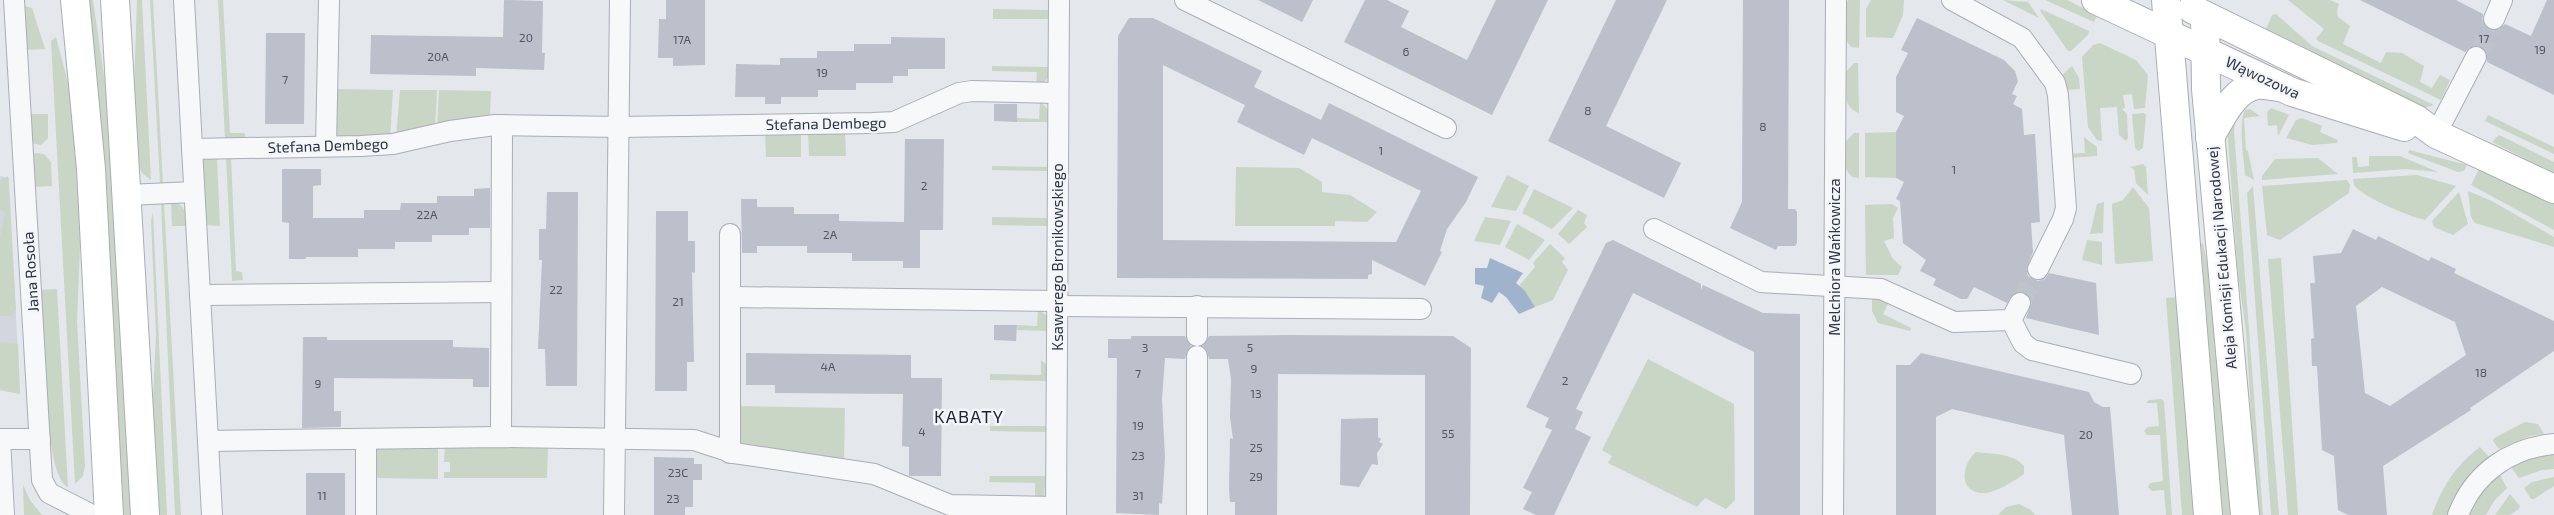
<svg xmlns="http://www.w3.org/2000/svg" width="2554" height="515" font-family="'Exo 2',sans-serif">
<rect width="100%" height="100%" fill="#e4e7ec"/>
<path fill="#d2d6de" d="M0,176L9,178L20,394L0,390Z"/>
<g fill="#c9d6c5">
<path d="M86,0H93L107,96L132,515H125L121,512Z"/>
<path d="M137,0H142L151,180L142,173L138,163L134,86Z"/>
<path d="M150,0H153L163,183H160Z"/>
<path d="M218,0H223L230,133H245V138L225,139Z"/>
<path d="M1848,0H1860L1859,48L1851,47L1844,38L1845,7Z"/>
<path d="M1871,0H1904L1903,15L1893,38L1866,37V9Z"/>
<path d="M2003,0L2028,2L2039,18Z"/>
<path d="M2045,0H2067L2097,15L2094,22Z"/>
<path d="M2288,0H2330L2339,4L2337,11L2338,17L2350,26L2343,44L2381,63L2386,52L2402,53L2424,66L2420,82L2432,88L2440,75L2450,80L2441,100L2318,41L2316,39L2324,29Z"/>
<path d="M25,6L32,8L45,49L25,50Z"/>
<path d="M993,9L1049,10V19H993Z"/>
<path d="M2041,9L2089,31L2088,35L2071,51H2068L2040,11Z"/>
<path d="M2276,14L2312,46L2434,105L2424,108L2266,29L2272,15Z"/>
<path d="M56,37L70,91L81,223L77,321L85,466L83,476L75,484L51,41Z"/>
<path d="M2100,43L2136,60L2148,75L2145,108L2134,109L2132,94L2123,95L2125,108L2122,109L2127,114L2128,138L2126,141L2119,135L2117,107L2100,108L2102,141L2097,140L2088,127L2082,57L2093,45Z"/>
<path d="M1854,63H1858L1859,113C1841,106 1845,88 1846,72Z"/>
<path d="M992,66L1049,67V76L1042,85L1036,86L1037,72L992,71Z"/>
<path d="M2072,66L2079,78L2080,89L2064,90L2060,77Z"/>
<path d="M335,89L393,90L390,139L333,142Z"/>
<path d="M400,90H437L435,128L396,137Z"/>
<path d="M439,90L491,91L490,115L437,128Z"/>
<path d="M1040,101L1048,110L1049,122H1016L1017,118L1039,119Z"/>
<path d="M2271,108L2289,115L2278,136L2277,125L2268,126L2267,112Z"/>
<path d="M2250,109L2260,116L2244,118L2246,150L2248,151L2254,180L2245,175C2244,159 2238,123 2245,110Z"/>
<path d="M2144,113L2146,115L2143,148L2138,151L2135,148L2132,114Z"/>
<path d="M29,114H48V138L41,145L31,143Z"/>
<path d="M2236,115L2234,131L2263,515H2257L2246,331L2238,275L2228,140V132Z"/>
<path d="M2488,115L2554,147V154L2485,121Z"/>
<path d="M2302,118L2322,126L2320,132L2338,140L2337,143L2312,145L2286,138L2296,120Z"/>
<path d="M808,131H845L846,156H809Z"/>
<path d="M765,132H801V157H766Z"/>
<path d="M1896,132V178L1865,177V133Z"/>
<path d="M1854,133H1859V178L1852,177L1844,167L1846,141Z"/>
<path d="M2499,135L2554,162V173L2492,142Z"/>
<path d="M2084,137L2097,147V156L2070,158L2069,154L2085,153Z"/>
<path d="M2409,150L2467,165L2464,171L2458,172L2408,153Z"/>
<path d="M35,153L44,154L51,162L52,186L32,187V157Z"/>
<path d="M2369,156H2400L2438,172L2406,169L2353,173L2352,157H2357L2358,167L2369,166Z"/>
<path d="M217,157L220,226L205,225L202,159Z"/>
<path d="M226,157H231L236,271L242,272L243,280L232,281Z"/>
<path d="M2318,158L2338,174L2262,180V176L2275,159Z"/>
<path d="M2143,164L2146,167L2148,195L2136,183L2134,169L2130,167Z"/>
<path d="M992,166L1048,167V171L992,170Z"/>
<path d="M1236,167L1299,168L1322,182V192L1350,195L1377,212L1367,222L1335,221V226H1235Z"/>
<path d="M2479,169L2554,204V230L2471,185Z"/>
<path d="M1507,175L1529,186L1516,211L1491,207Z"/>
<path d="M2417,175L2456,186L2425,220C2408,216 2364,198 2354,185L2353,179Z"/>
<path d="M8,176L16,310L12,316H0V237L5,212L0,210V181Z"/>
<path d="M2347,180L2350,185L2349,193L2280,240L2267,235L2262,186Z"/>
<path d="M2253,186L2279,515H2271L2247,193Z"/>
<path d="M2133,187L2149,208L2153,261L2117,264L2115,263L2112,204L2123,200Z"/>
<path d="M1534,189L1573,208L1552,229L1522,213Z"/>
<path d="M2468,191L2492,201L2554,237V247L2475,223L2471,217Z"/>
<path d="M2459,192L2468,224L2453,235L2434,227L2432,221Z"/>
<path d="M171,202C185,203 186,214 188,226H172Z"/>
<path d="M2104,202L2103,233L2090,234L2097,204Z"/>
<path d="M161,203H164L181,515H175Z"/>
<path d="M1892,204L1898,208L1893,218L1894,238L1884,241L1893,259L1902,267L1898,275H1866L1865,205Z"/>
<path d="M1578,210L1587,215L1584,223L1587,227L1569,244L1558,234Z"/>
<path d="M153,212L167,515H157L152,415L156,335L151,221Z"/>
<path d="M992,217L1048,218V226L992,225Z"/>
<path d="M1485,217L1511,221L1500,245L1474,241Z"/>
<path d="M1517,224L1545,240L1529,260L1505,247Z"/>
<path d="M2087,240L2102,242V265L2082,260Z"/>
<path d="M2203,243L2214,299L2232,515H2222L2201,244Z"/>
<path d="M1550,244L1565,258L1562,262L1568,270L1553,300L1535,307L1519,286L1535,267L1533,263Z"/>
<path d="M2281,258L2298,513V515H2288L2268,259Z"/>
<path d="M57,289L67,470L68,487C45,477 46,361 44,336C43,320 40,305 38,290Z"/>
<path d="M1875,296L1890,300L1883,314L1911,328L1910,331L1878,323L1872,311V299Z"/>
<path d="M2176,297L2180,315L2195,515H2182L2166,298Z"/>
<path d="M1038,309L1047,316V331L1017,330V325L1037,326Z"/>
<path d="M0,342L18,344L20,394L0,390Z"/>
<path d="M1648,359L1734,404L1735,500L1726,509L1705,498L1697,507L1608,463L1612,456L1602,450Z"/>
<path d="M1041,360L1047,365V381L990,380V374L1041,375Z"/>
<path d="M2161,399L2164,401L2172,515H2166L2164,490L2152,491L2148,487L2150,483L2163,481L2160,435H2147L2144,431L2148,427L2159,426L2157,403H2146L2149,400Z"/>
<path d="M736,406L845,408L844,462L745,447L738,439Z"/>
<path d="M2525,422L2538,424L2544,434L2530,436L2499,449L2493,441L2494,438Z"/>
<path d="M990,426H1046L1047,432L990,431Z"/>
<path d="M445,446H548L547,478H444V472H450V462H444Z"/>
<path d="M379,447H438V479L374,478L376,449Z"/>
<path d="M2480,447L2489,457C2470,473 2454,491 2447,515H2432C2441,488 2457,464 2480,447Z"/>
<path d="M1976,452C1992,454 2013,453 2024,466V474C2014,481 1997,492 1985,493C1958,494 1961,465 1976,452Z"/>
<path d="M2554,453V469L2542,470L2519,478L2510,466L2525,459Z"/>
<path d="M2499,473L2507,488L2494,501L2486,515H2468L2477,497Z"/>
<path d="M990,476H1046L1044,497H1035V483L989,482Z"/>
<path d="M2554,477V486L2534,499H2531L2524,488L2532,482Z"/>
<path d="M23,485L30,500L42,515H24Z"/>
<path d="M2510,494L2520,506L2519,509L2510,515H2495Z"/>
<path d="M2019,504L2031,510L2035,515H1998L2006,507Z"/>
</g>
<path fill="#9fb4cc" d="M1490,258L1523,273L1516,283L1525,291L1535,307L1519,314L1506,297L1499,292L1492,303L1481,298L1484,286L1475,284V268H1487Z"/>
<g fill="#bbc0ca" fill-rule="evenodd">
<path d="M504,0L543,1L542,53H545L544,70L476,68V76L370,74L371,35L503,37Z"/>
<path d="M666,0H705V65L673,66V58H658L659,19H666Z"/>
<path d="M1258,0H1313L1302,22Z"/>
<path d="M1365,0H1387L1409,11L1401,27L1467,60L1496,0H1548L1492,115L1344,42Z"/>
<path d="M1616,0H1667L1606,126L1681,163L1664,198L1548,141Z"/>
<path d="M1743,0H1789L1788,209H1795L1797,212V243L1795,246H1778L1776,250L1730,228L1742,202Z"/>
<path d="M2360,0H2456L2483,14L2482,21L2489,30L2496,31L2505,24L2531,36L2547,0H2554V95L2487,62L2486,51L2481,46L2470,47L2465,52Z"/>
<path d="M1129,18H1153L1262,71L1254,87L1321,120L1329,103L1478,177L1466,202L1447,229L1440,251L1442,252L1425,286L1372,260V274L1368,275V279L1117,278L1118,36ZM1163,65L1245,105L1237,122L1304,155L1312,138L1421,191L1396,242L1163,240Z"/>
<path d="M1917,18L2004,60L2015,71L2018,81L2012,94L2017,96L2013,104L2022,109L2024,135L2035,134L2040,222L2031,223L2033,252L2026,270L2028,276L2038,281L2045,279L2049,273L2096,283L2099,335L2026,318L2032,302L2025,292L2014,293L2007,303L1974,287L1967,299H1961L1933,285L1936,279L1920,271L1926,260L1903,243L1900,201L1896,199L1904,182L1896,178V132L1904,116L1896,112V77L1908,53L1901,50Z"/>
<path d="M266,33H305L304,124H265Z"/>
<path d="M891,37L945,38V69H908V76H893V83H856V90H818V97H781V104H765V97H735L736,64L780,65V58H817V51H854V44H891Z"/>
<path d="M994,104H1017V122L994,121Z"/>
<path d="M905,139H944L943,230H920V268H903V261H852V253H807V246H757V253H742L741,199H757V207H794V214H839V221L904,222Z"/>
<path d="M282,169H321V185L313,186V218H364V210H400L401,203H437V196H474V189L490,188V228H469V235H432V242H395V249H358V257H306V259H289V223L282,222Z"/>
<path d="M547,192H578L577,386H546L545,349H538L542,260H539V229H546Z"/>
<path d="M656,211H688V241H695V273L692,272L694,362H687V391H655Z"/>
<path d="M2353,229L2376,240L2378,236L2429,261L2431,257L2456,269L2454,273L2554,321V351L2470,408L2471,410L2383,466L2387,515H2348L2338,510L2334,456L2322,450L2317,366H2312L2311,339L2314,338L2310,283H2315L2313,256L2341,253ZM2382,287L2455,322L2466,355L2390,406L2365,393L2356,306Z"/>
<path d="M1613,240L1701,284V290L1703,285L1763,313L1800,314V515H1754V352L1633,293L1576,409L1583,412L1575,429L1591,437L1554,515H1536L1523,509L1532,492L1523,488L1552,430L1545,427L1549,418L1526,407L1606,243Z"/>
<path d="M994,325H1017L1016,341L994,340Z"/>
<path d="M1287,335L1453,336L1471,348L1470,515H1425V375L1278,374L1277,515H1235V502H1230L1229,489L1230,438L1233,439L1230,417L1231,379L1228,359H1209L1207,351L1203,346L1209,336Z"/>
<path d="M1131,336H1185L1191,346L1187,351L1185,359L1165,358L1162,399L1165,458L1162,504L1159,503V515L1116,513L1117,358H1108V339H1131Z"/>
<path d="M303,337H327V340H453V347L489,348V387H473V379L334,378V411H341V427L302,428Z"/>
<path d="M746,353L911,355V378H942L941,476H909V447L902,446L903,394L775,393V385H746Z"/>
<path d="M1921,353L2089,392L2094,402L2103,407H2110L2119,515H2072L2064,435L1952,409L1936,417V515H1896V365H1910Z"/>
<path d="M1378,418V437L1381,439L1379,442L1383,444L1377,453L1378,465L1372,464L1359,487L1340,485L1341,419Z"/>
<path d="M654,457L694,458V464H702V480H693V507H685V515H654Z"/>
<rect x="306" y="473" width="39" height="42"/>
</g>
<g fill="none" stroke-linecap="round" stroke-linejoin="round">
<g stroke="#bfc3cb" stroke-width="20" stroke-dasharray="20 10" stroke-linecap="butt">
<path d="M2476,57L2494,19"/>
<path d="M2020,303L2038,269"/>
</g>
<g stroke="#a9aeb7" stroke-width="22">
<g id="street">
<path d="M14,0L42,480L49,493L92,515"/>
<path d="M184,0L212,515"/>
<path d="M1185,0L1446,128"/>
<path d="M1952,0L2022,38L2055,83L2058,95L2066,208L2063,219L2038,269"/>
<path d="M2494,19L2502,0"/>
<path d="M2436,134L2476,57"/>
<path d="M326,146L329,0"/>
<path d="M192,149L361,146L393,144L450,131L495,125L619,127L873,123L894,122L959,93L972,91L1057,93"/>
<path d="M127,195L194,192"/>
<path d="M1654,229L1761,282L1881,289L1954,322L2011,320"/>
<path d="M730,234V453"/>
<path d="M200,295L501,292"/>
<path d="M732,297L1057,301"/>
<path d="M2020,303L2011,320L2023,343L2032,350L2131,374"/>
<path d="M1057,306L1421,309"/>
<path d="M1197,336V306"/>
<path d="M1197,356V515"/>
<path d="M501,437L502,125"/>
<path d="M0,439L4,515"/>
<path d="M0,439H40"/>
<path d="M208,441L501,437L694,440L734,453L874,474L950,505L1056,507"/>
<path d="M366,515V440"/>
<path d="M614,515L620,0"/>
<path d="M1056,515L1059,0"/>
<path d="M1833,515L1836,0"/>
<path d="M2458,515C2474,473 2510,448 2554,444"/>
</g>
</g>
<g stroke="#a9aeb7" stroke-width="30">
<g id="secondary">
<path d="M75,0L91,169L109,515"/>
<path d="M115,0L145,515"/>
<path d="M2096,0L2292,92L2404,127"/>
<path d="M2166,0L2208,515"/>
<path d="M2192,9L2416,119L2436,134L2554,189"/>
<path d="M2205,16L2206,89L2245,515"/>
<path d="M2210,137C2221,119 2233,89 2257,85C2264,84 2274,87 2281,87"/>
</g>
</g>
<use href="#street" stroke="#f7f8fa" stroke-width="20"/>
<use href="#secondary" stroke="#fff" stroke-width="28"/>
</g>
<g text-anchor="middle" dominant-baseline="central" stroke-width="5" stroke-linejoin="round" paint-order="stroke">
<g font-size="12" fill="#4f5766">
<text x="526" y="37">20</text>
<text x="2484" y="38">17</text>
<text x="682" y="39">17A</text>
<text x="2540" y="49">19</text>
<text x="1406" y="51">6</text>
<text x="438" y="56">20A</text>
<text x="822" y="72">19</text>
<text x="285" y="79">7</text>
<text x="1588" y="110">8</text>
<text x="1763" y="126">8</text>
<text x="1381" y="150">1</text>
<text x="1954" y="169">1</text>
<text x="924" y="185">2</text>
<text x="427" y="214">22A</text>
<text x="830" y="234">2A</text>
<text x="556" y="289">22</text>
<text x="678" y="301">21</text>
<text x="1145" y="347">3</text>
<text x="1250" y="347">5</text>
<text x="828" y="366">4A</text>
<text x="1254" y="368">9</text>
<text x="2481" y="372">18</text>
<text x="1138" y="373">7</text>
<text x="1565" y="380">2</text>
<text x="318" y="383">9</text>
<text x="1256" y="393">13</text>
<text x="1138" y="425">19</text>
<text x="922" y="431">4</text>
<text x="1448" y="433">55</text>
<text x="2086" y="434">20</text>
<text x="1256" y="447">25</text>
<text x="1138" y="455">23</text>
<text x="678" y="472">23C</text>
<text x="1256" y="476">29</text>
<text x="322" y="495">11</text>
<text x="1138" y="495">31</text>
<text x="673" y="498">23</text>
</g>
<g font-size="15" fill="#2b3445" stroke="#f4f6f9">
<text transform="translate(2263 77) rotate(25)">Wąwozowa</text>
<text transform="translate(826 123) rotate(-1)">Stefana Dembego</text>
<text transform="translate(328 145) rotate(-2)">Stefana Dembego</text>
<text transform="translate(1057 257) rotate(-90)">Ksawerego Bronikowskiego</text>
<text transform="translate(1834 257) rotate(-90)">Melchiora Wańkowicza</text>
<text transform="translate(2221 258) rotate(-95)">Aleja Komisji Edukacji Narodowej</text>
<text transform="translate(30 272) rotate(-94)">Jana Rosoła</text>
</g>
<g font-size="18" letter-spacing="1" fill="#1d2536" stroke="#f4f6f9">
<text x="969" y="416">KABATY</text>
</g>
</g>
</svg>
